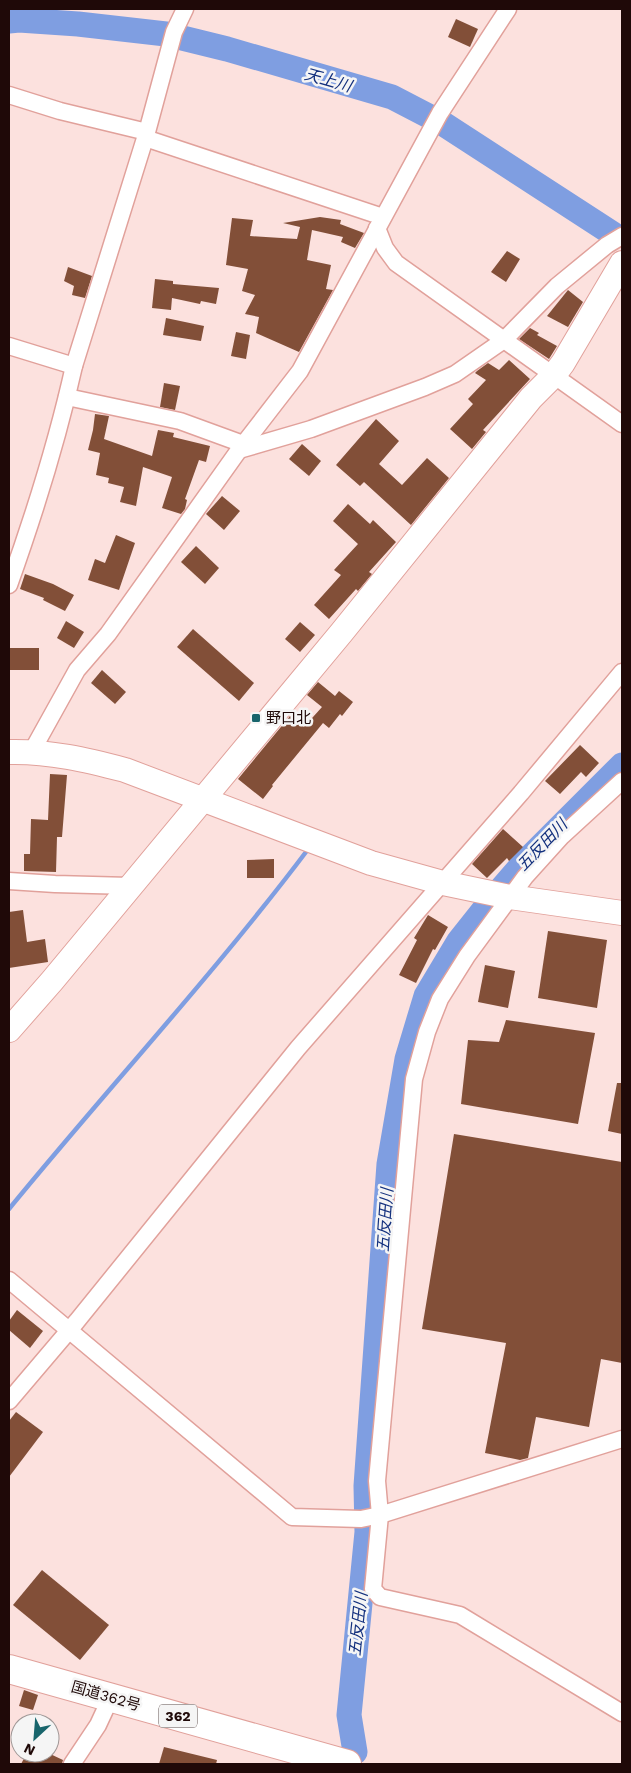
<svg xmlns="http://www.w3.org/2000/svg" width="631" height="1773" font-family="'Work Sans','Noto Sans JP',sans-serif">
<rect width="100%" height="100%" fill="#fce1de"/>
<g fill="none" stroke-linecap="round" stroke-linejoin="round">
<path stroke="#7f9ee1" stroke-width="4.5" d="M9,1209C108,1088 215,973 309,848H310"/>
<g stroke="#7f9ee1" stroke-width="25">
<path d="M9,21L19,20L78,24L166,34L227,49L392,97L442,123L613,234"/>
<path d="M355,1752L349,1715L367,1532L366,1486L389,1164L407,1059L426,996L459,941L490,902L522,865L622,765"/>
</g>
</g>
<g fill="#824f38">
<path d="M456,19L478,29L470,47L448,37Z"/>
<path d="M320,217L341,220L340,224L364,233L355,248L341,242L343,237L312,230L307,260L331,265L326,289L333,290L299,352L256,333L259,317L245,314L255,295L242,291L248,269L226,265L232,218L253,220L250,236L297,239L300,227L283,223Z"/>
<path d="M507,251L520,259L506,282L491,272Z"/>
<path d="M68,267L92,276L85,298L72,295L74,286L64,281Z"/>
<path d="M155,279L173,281V284L219,288L216,304L201,301L200,304L172,298L171,310L152,308Z"/>
<path d="M568,290L583,302L568,327L547,316Z"/>
<path d="M166,318L204,326L201,341L163,335Z"/>
<path d="M530,328L539,333L537,335L557,346L549,359L519,339Z"/>
<path d="M236,332L250,335L246,359L231,356Z"/>
<path d="M509,360L530,379L483,430L486,432L472,449L450,429L473,404L468,399L486,380L475,373L477,371L488,363L499,370Z"/>
<path d="M164,383L180,386L175,410L160,407Z"/>
<path d="M95,414L109,416L104,439L152,456L158,430L174,433L173,437L210,446L206,462L199,460L185,499L187,500L185,509L181,514L162,508L172,477L143,467L136,506L120,502L124,487L108,483L109,478L96,475L100,453L88,450L93,430Z"/>
<path d="M376,419L399,441L379,464L402,485L427,458L449,478L411,525L364,482L360,486L336,465Z"/>
<path d="M302,444L321,461L309,476L289,459Z"/>
<path d="M222,496L240,511L224,530L206,514Z"/>
<path d="M348,504L370,524L373,520L396,542L369,572L372,574L358,591L356,589L329,619L314,605L341,575L334,570L358,544L333,521Z"/>
<path d="M116,535L135,543L119,590L88,580L95,559L105,563Z"/>
<path d="M196,546L219,568L205,584L181,562Z"/>
<path d="M25,574L53,584L74,595L65,611L43,600L44,598L20,589Z"/>
<path d="M66,621L84,632L74,648L57,638Z"/>
<path d="M300,622L315,635L300,652L285,639Z"/>
<path d="M193,629L254,683L239,701L177,647Z"/>
<rect x="9" y="648" width="30" height="22"/>
<path d="M102,670L126,692L115,704L91,683Z"/>
<path d="M318,682L335,696L339,691L353,702L342,716L340,714L329,728L323,723L272,785L273,786L263,799L238,779L290,716L304,727L322,707L307,695Z"/>
<path d="M580,745L599,763L586,777L581,772L560,794L545,781Z"/>
<path d="M50,774L67,775L62,837H57L56,872L24,871V854H30L31,819L48,820Z"/>
<path d="M503,829L523,847L509,861L507,858L487,878L472,864Z"/>
<path d="M274,859V878H247V860Z"/>
<path d="M23,910L27,942L45,939L48,962L9,968V912Z"/>
<path d="M428,915L448,927L435,950L433,949L416,983L399,975L417,940L414,938Z"/>
<path d="M548,931L607,940L597,1008L538,998Z"/>
<path d="M485,965L515,971L508,1008L478,1002Z"/>
<path d="M506,1020L595,1033L578,1124L461,1104L468,1040L499,1042Z"/>
<path d="M617,1083H622V1134L608,1131Z"/>
<path d="M454,1134L622,1162V1363L601,1359L589,1427L536,1417L528,1458L520,1460L485,1453L506,1343L422,1329Z"/>
<path d="M17,1310L43,1331L30,1348L9,1330V1321Z"/>
<path d="M16,1412L43,1432L9,1477V1421Z"/>
<path d="M42,1570L109,1625L80,1660L13,1605Z"/>
<path d="M24,1690L38,1695L33,1710L19,1706Z"/>
<path d="M164,1747L217,1760L216,1764H159Z"/>
<path d="M27,1753H48L63,1760L62,1764H21Z"/>
</g>
<g fill="none" stroke-linecap="round" stroke-linejoin="round">
<g stroke="#e1a19b" stroke-width="19">
<g id="street">
<path d="M9,95L60,111L147,132"/>
<path d="M145,138L383,217"/>
<path d="M377,228L385,248L396,263L622,424"/>
<path d="M9,346L74,366"/>
<path d="M67,397L180,421L243,444"/>
<path d="M239,450L311,429L425,387L455,374L504,340L557,286L607,245L622,236"/>
<path d="M9,585C34,515 58,438 74,366L147,132L174,32L185,9"/>
<path d="M32,751L77,670L108,634L239,450L300,371L440,113L508,9"/>
<path d="M622,781L562,836L525,877L467,956L440,999L427,1032L414,1079L377,1481L380,1515L373,1589L380,1597L460,1615L622,1713"/>
<path d="M9,881L55,884L130,886"/>
<path d="M9,1280L292,1517L361,1519L380,1515L622,1439"/>
<path d="M9,1401L77,1321L298,1048L521,793L622,672"/>
<path d="M72,1764L98,1725L111,1697"/>
</g>
</g>
<g stroke="#e1a19b" stroke-width="26">
<g id="secondary">
<path d="M9,752C49,751 87,760 125,770L371,863L443,883L510,897L622,913"/>
<path d="M9,1030L52,981L342,632L531,398L554,375L563,363L622,263"/>
</g>
</g>
<g stroke="#e1a19b" stroke-width="30">
<path id="highway" d="M9,1669L347,1764"/>
</g>
<use href="#street" stroke="#fff" stroke-width="16"/>
<use href="#secondary" stroke="#fff" stroke-width="24"/>
<use href="#highway" stroke="#fff" stroke-width="28"/>
</g>
<rect fill="#18656c" stroke="#f5f5f5" stroke-width="2" x="251" y="713" width="10" height="10" rx="2.5"/>
<g text-anchor="middle" dominant-baseline="central" stroke-width="5" stroke-linejoin="round" paint-order="stroke">
<rect fill="#f5f5f5" stroke="#5f504f" stroke-width="1" x="159" y="1704.5" width="38" height="23" rx="4"/>
<g font-size="14" font-weight="bold" fill="#1f0908">
<text x="178" y="1716">362</text>
</g>
<g font-size="15" fill="#1f0908" stroke="#f5f5f5" text-anchor="start">
<text x="266" y="718">野口北</text>
</g>
<g font-size="15" fill="#1f0908" stroke="#f5f5f5">
<text transform="translate(106 1696) rotate(16)">国道362号</text>
</g>
<g font-size="16" font-style="italic" fill="#14317e" stroke="#f5f5f5">
<text transform="translate(328 80) rotate(16)">天上川</text>
<text transform="translate(542 845) rotate(-46)">五反田川</text>
<text transform="translate(385 1220) rotate(-86)">五反田川</text>
<text transform="translate(358 1624) rotate(-84)">五反田川</text>
</g>
</g>
<rect width="631" height="1773" fill="none" stroke="#1f0908" stroke-width="20"/>
<g transform="translate(35 1738) rotate(206)"><circle r="24" fill="#f5f5f5" stroke="#9f9796"/>
<path d="M0-4L9 19L0 12L-9 19Z" fill="#18656c"/>
<text y="-8" font-size="14" font-weight="bold" text-anchor="middle" fill="#1f0908">N</text>
</g>
</svg>
